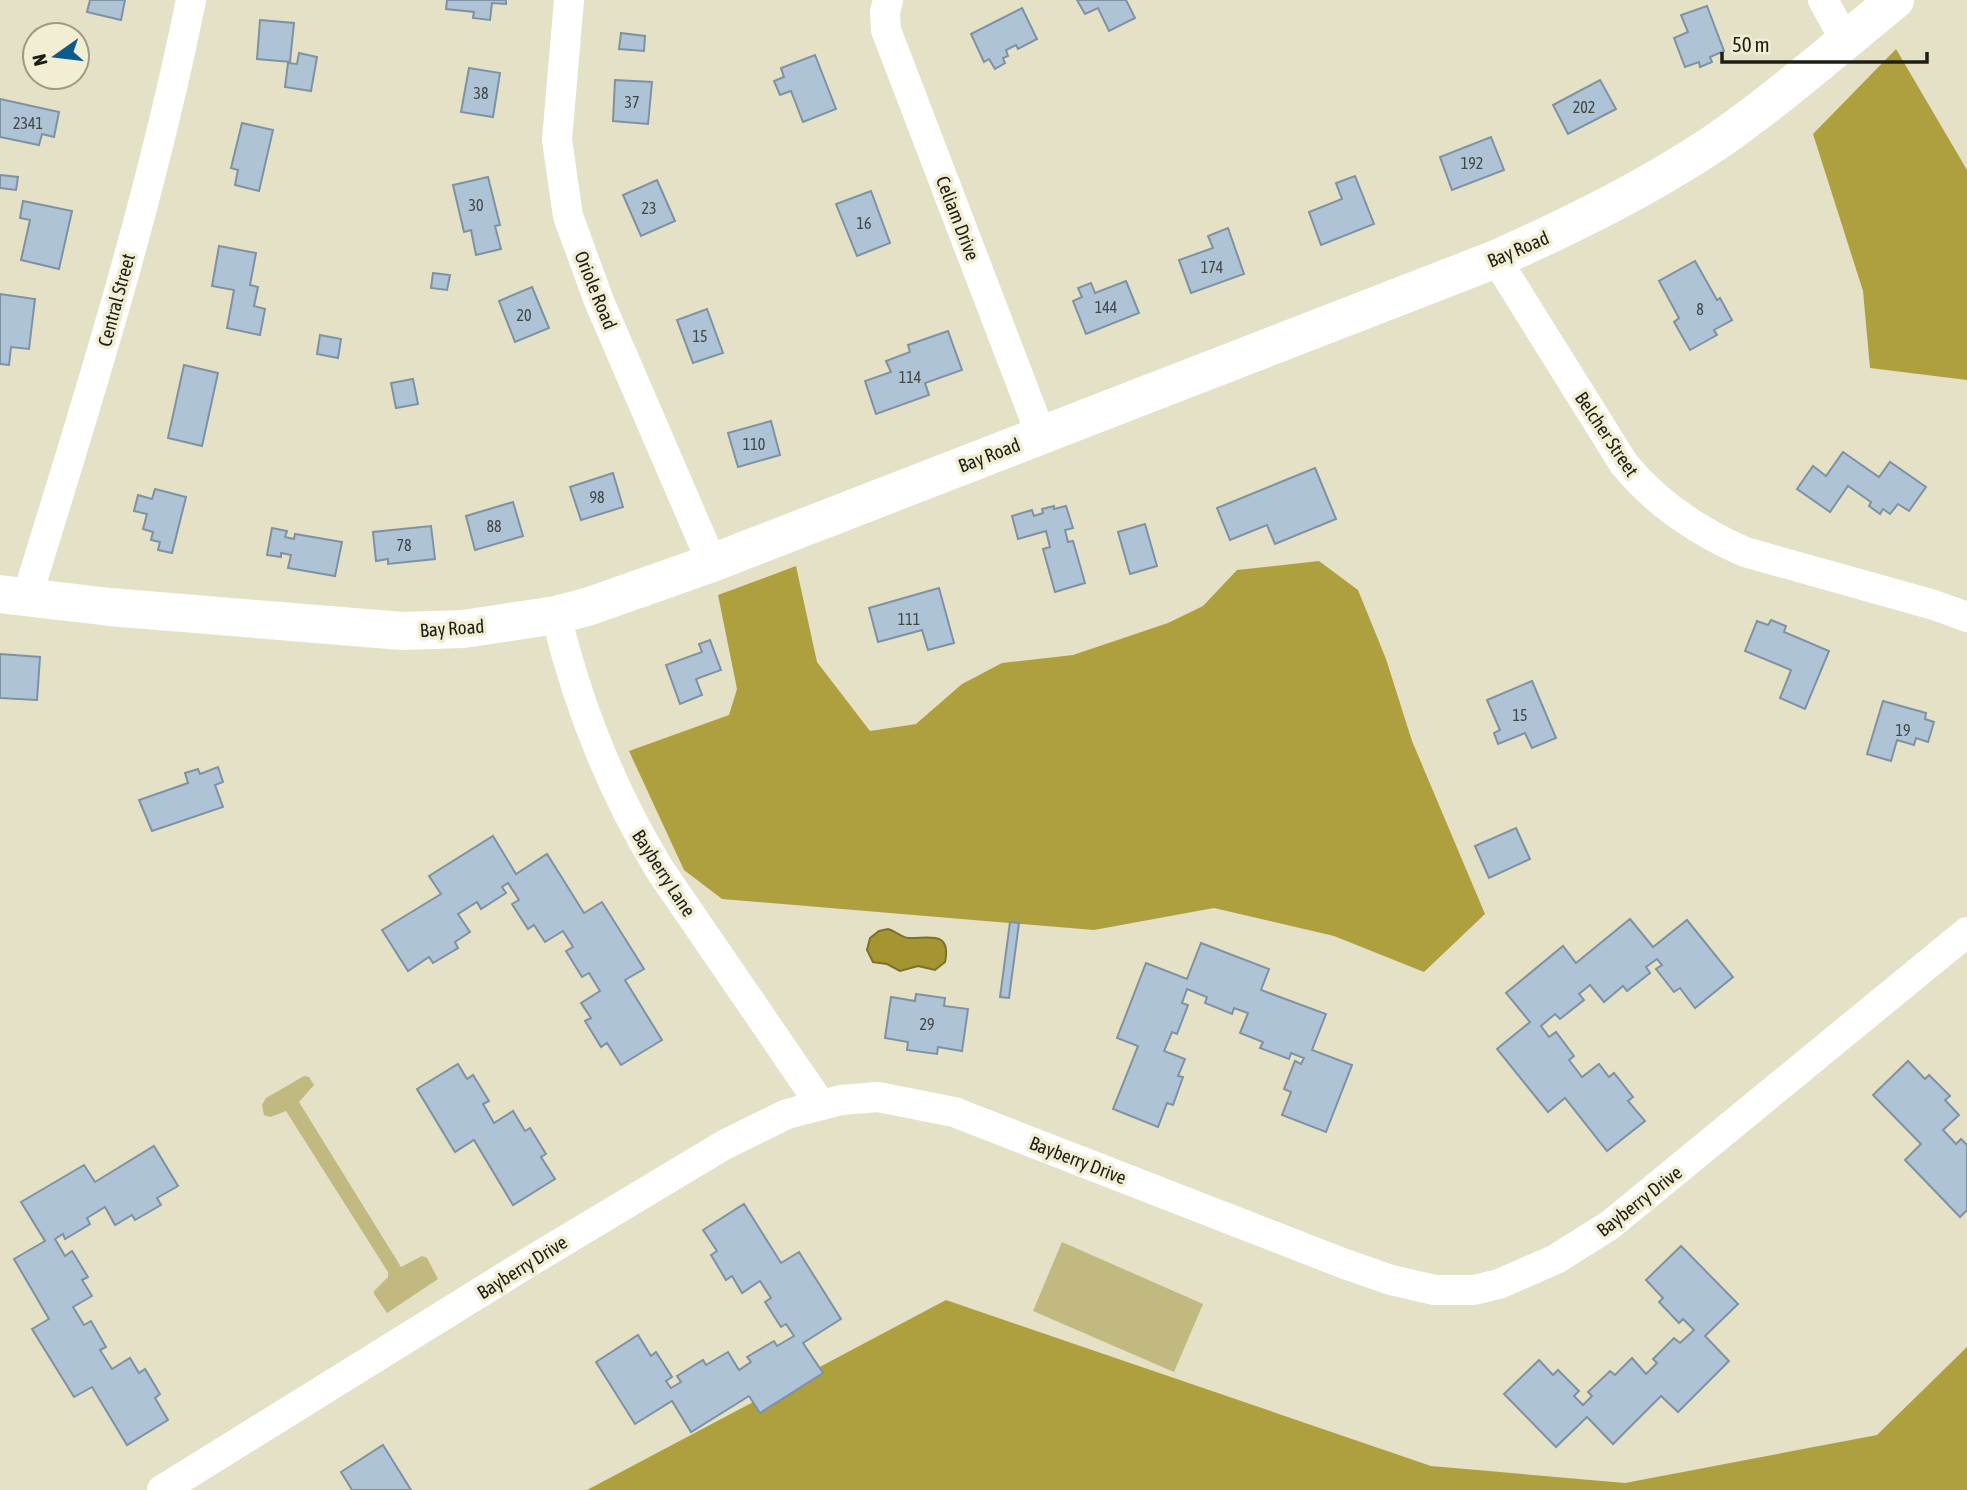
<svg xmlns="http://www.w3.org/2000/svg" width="1967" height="1490" font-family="'Asap Condensed',sans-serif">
<rect width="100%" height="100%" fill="#e4e1c7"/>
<g fill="#c1b980">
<path d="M304,1076L309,1077L314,1085L299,1102L401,1267L422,1256L427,1258L438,1279L387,1313L374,1294V1291L388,1277V1272L286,1111L270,1117L264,1115L262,1105L266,1098Z"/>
<path d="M1062,1242L1203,1304L1174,1372L1033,1311Z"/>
</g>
<g fill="#afa03f">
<path d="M1896,49L1967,170V380L1870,368L1863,291L1813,134Z"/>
<path d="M1319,561L1358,590L1386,659L1412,741L1485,914L1424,972L1334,936L1214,908L1094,930L722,899L684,870L629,751L729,715L737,689L718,595L796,566L817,662L870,731L916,724L962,684L1002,663L1073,655L1168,623L1203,606L1237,570Z"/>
<path d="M946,1300L1431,1466L1625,1483L1877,1435L1967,1347V1490H587Z"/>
</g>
<path fill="#a49532" stroke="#7c7129" stroke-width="2" d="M888,929C896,931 900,937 909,938C926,939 952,929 945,962L935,970L918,966L900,971L887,964L873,962L867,950L870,938L879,931Z"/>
<g fill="#aec3d5" stroke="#7e92a3" stroke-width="2">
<path d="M90,0H125L121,20L87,12Z"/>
<path d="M447,0H506V4L492,3L490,20L473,18L474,12L446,9Z"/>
<path d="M1077,0H1126L1135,18L1109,31L1098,8L1085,14Z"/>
<path d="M1707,6L1724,51L1710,57L1712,62L1700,67L1699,62L1685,67L1674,38L1688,32L1681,15Z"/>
<path d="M1022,8L1037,39L1018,49L1016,45L1006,50L1008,56L1003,58L1005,63L995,69L989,59L984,62L971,34Z"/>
<path d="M260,20L294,23L290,62L257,59Z"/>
<path d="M621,33L645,36L644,51L619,49Z"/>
<path d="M299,53L317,57L311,91L285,87L288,63L297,64Z"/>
<path d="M815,55L836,109L803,122L791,91L780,95L774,81L784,77L781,68Z"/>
<path d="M469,68L500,73L493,117L461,112Z"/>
<path d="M615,80L652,82L648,124L613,121Z"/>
<path d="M1600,80L1616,109L1568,134L1553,105Z"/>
<path d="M0,99L59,112L54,137L42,134L39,145L0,137Z"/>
<path d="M242,123L273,130L259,191L235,185L238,170L231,168Z"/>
<path d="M1491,137L1504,170L1452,190L1440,157Z"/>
<path d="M0,175L18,177L16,190L0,188Z"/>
<path d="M1355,176L1374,224L1321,245L1309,212L1342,199L1336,183Z"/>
<path d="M488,177L500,225L495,226L501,249L476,255L471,230L464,232L453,185Z"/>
<path d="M657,180L675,221L641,236L623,195Z"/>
<path d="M871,191L890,243L857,256L836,204Z"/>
<path d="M23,201L72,211L59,269L21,260L30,220L20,218Z"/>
<path d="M1228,228L1244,274L1191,293L1179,260L1213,248L1208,236Z"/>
<path d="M219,246L256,253L250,285L258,287L254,306L265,309L260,335L227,328L234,290L212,286Z"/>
<path d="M1695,261L1717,300L1720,298L1732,320L1714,330L1717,335L1690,350L1674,322L1679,318L1659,281Z"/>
<path d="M433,273L450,275L447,290L431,288Z"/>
<path d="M1126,281L1139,313L1086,334L1073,301L1082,297L1078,288L1091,283L1095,293Z"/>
<path d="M532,287L549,328L515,342L499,301Z"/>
<path d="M0,294L35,299L29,349L11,347L9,365L0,364Z"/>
<path d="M707,309L723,353L693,363L677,320Z"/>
<path d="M948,331L962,370L925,383L929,395L876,414L865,381L891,372L886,361L910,352L908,345Z"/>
<path d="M320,335L341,339L338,358L317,354Z"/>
<path d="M184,365L218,373L202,446L168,438Z"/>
<path d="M413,379L418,404L396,408L391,383Z"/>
<path d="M771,421L780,455L738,467L728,433Z"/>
<path d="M1843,452L1879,477L1890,462L1926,487L1909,511L1898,504L1890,514L1883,509L1880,514L1869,506L1871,502L1848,486L1830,512L1797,489L1813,466L1826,476Z"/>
<path d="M1315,468L1336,519L1275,544L1267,525L1230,540L1217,508Z"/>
<path d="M613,473L623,507L581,520L570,487Z"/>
<path d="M155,489L186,497L172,553L158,550L160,542L151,540L153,532L143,529L147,514L134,511L138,495L152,499Z"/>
<path d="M513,502L523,536L475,550L466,516Z"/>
<path d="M1054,506V509L1066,506L1073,528L1065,530L1068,542L1073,541L1085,583L1055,592L1043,549L1050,547L1046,531L1018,539L1012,516L1032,510L1034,516L1043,513L1042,509Z"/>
<path d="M1145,524L1157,566L1130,574L1118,532Z"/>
<path d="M431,526L435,559L388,564V559L376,561L373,532Z"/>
<path d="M272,528L287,531L285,537L294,539L295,534L342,542L335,576L288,568L291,555L281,553V557L267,555Z"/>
<path d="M939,588L954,643L928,650L922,630L878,642L869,608Z"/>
<path d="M1771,620L1786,626L1784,632L1829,651L1805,709L1780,698L1791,670L1745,651L1757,621L1768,625Z"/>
<path d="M710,640L721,670L696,679L702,695L680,704L666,665L702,652L699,644Z"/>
<path d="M0,654L40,657L37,700L0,698Z"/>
<path d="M1532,681L1556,738L1532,748L1525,733L1498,744L1494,733L1500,730L1487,700Z"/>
<path d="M1883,701L1926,713L1925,719L1934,722L1928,742L1916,738L1914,745L1897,740L1891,761L1867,754Z"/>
<path d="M218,767L223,782L215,785L223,807L152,831L139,800L188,783L185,773L198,769L200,774Z"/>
<path d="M1516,828L1530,859L1489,878L1475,846Z"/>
<path d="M493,836L516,874L547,854L584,913L602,902L644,969L625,980L662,1040L621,1065L607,1043L601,1047L585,1021L591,1018L581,1003L600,991L589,973L582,977L566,951L573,947L563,931L545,942L534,925L528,929L512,904L519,900L508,883L502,887L506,893L481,909L477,902L458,914L470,932L455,942L458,948L433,963L429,957L408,971L382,930L441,894L429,876Z"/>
<path d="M1630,919L1653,947L1687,920L1733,977L1695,1008L1680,988L1674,992L1656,969L1662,965L1657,959L1646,967L1650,973L1627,991L1623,986L1604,1002L1590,985L1579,994L1584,1000L1560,1019L1555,1014L1541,1026L1549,1037L1556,1032L1574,1056L1569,1060L1582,1077L1599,1064L1609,1077L1614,1073L1633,1097L1628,1101L1645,1121L1607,1151L1565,1098L1548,1112L1497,1049L1530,1022L1506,993L1563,946L1576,963Z"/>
<path d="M1010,922L1019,923L1009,998L1000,997Z"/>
<path d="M1201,943L1269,969L1261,990L1326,1014L1312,1050L1352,1065L1326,1132L1282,1115L1291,1092L1284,1089L1295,1061L1301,1064L1304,1058L1291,1053L1289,1059L1260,1048L1263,1042L1240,1033L1248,1013L1234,1008L1232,1014L1205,1003L1207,997L1187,989L1182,1003L1188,1005L1177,1034L1172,1032L1164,1051L1185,1059L1178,1076L1183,1077L1173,1105L1167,1103L1158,1127L1113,1109L1138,1046L1117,1038L1146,963L1187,979Z"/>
<path d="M916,994L945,998L944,1006L968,1009L962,1051L938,1047L937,1054L907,1050L908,1042L885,1038L891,997L915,1001Z"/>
<path d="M1908,1061L1925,1079L1929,1075L1950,1096L1945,1100L1959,1115L1943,1130L1956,1144L1961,1139L1967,1145V1210L1960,1217L1905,1160L1921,1144L1873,1095Z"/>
<path d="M458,1064L467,1079L473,1075L489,1101L483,1104L494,1123L513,1111L525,1131L530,1128L546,1154L541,1157L555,1179L513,1205L474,1140L455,1152L417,1089Z"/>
<path d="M154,1146L178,1186L157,1198L161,1205L135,1220L132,1215L115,1225L105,1207L87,1218L90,1224L65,1239L63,1234L55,1239L65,1256L72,1251L88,1277L82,1280L92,1296L73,1307L84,1325L91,1321L106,1347L100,1350L112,1369L130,1358L139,1373L145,1369L160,1394L155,1398L168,1420L127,1445L92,1387L74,1397L32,1329L49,1319L14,1259L45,1241L21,1202L84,1165L95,1182Z"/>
<path d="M744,1204L781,1263L799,1252L841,1319L803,1343L823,1373L760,1413L749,1396L691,1432L672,1401L635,1424L596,1362L638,1335L651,1356L656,1352L672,1377L666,1381L671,1388L681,1382L677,1376L703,1360L706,1365L728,1352L739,1370L751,1362L747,1357L774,1341L777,1346L794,1336L786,1324L781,1327L765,1302L771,1298L760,1281L742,1293L732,1276L726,1280L711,1255L717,1251L703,1230Z"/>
<path d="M1681,1246L1738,1304L1705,1336L1729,1361L1678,1412L1661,1396L1613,1444L1587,1417L1556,1447L1504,1394L1539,1360L1553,1375L1558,1370L1579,1391L1574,1396L1583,1405L1592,1396L1588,1392L1610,1371L1615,1375L1632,1358L1646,1374L1657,1363L1653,1359L1674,1338L1680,1343L1694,1330L1683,1319L1679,1323L1659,1302L1663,1298L1646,1280Z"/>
<path d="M383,1445L411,1490H352L341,1472Z"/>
</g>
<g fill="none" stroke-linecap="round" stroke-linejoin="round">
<g stroke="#fff" stroke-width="30">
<path d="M569,0L557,140L568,216L599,301L712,563"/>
<path d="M888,0L885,12L886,30L1041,435"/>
<path d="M1823,0L1845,40"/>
<path d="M1496,259L1624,464C1656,503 1699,532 1745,552L1934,605L1967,617"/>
<path d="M27,597C88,400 150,203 191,0"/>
<path d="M556,615C578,706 611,790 660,870L821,1105"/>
<path d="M162,1490L534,1259L724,1145L787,1114L841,1100L878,1097L954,1112L1345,1264L1391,1280L1435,1290H1474L1499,1284L1556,1259L1610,1225L1967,932"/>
</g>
<path stroke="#fff" stroke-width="38" d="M0,594L110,607L402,631L463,629L556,615L587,607L712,563L1496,259C1572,225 1646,189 1716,142C1778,99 1836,48 1895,0"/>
</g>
<g text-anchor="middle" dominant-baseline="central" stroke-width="7" stroke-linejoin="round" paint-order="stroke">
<g font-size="16" fill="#434745">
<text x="481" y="93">38</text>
<text x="632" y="102">37</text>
<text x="1584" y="107">202</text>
<text x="28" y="123">2341</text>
<text x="1472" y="163">192</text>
<text x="476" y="205">30</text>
<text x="649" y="208">23</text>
<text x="864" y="223">16</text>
<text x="1212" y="267">174</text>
<text x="1106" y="307">144</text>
<text x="1700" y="309">8</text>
<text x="524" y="315">20</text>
<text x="700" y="336">15</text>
<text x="910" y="377">114</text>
<text x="754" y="444">110</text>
<text x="597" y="497">98</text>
<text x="494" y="526">88</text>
<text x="404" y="545">78</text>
<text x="909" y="619">111</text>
<text x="1520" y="715">15</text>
<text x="1903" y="730">19</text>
<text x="927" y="1024">29</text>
</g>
<g font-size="19" fill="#1f1e15" stroke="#f1eed4">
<text transform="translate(958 218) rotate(69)">Celiam Drive</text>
<text transform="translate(1518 249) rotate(-23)">Bay Road</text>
<text transform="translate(596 290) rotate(68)">Oriole Road</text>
<text transform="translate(116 300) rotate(-75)">Central Street</text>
<text transform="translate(1607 434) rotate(56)">Belcher Street</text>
<text transform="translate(989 455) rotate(-21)">Bay Road</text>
<text transform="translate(452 628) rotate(-4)">Bay Road</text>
<text transform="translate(664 873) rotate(57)">Bayberry Lane</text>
<text transform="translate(1078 1160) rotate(21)">Bayberry Drive</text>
<text transform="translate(1639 1201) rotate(-38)">Bayberry Drive</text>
<text transform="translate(522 1267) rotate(-32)">Bayberry Drive</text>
</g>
</g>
<g transform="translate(56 56) rotate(256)"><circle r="33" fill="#f1eed4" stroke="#9d9b88" stroke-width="2"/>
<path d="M0-5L12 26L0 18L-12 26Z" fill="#0d5a8d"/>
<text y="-10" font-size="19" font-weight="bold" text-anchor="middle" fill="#1f1e15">N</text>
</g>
<path d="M1722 52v10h205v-10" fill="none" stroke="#1f1e15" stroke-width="3.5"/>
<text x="1732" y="52" font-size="21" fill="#1f1e15" stroke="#f1eed4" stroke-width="5" paint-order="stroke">50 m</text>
</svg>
